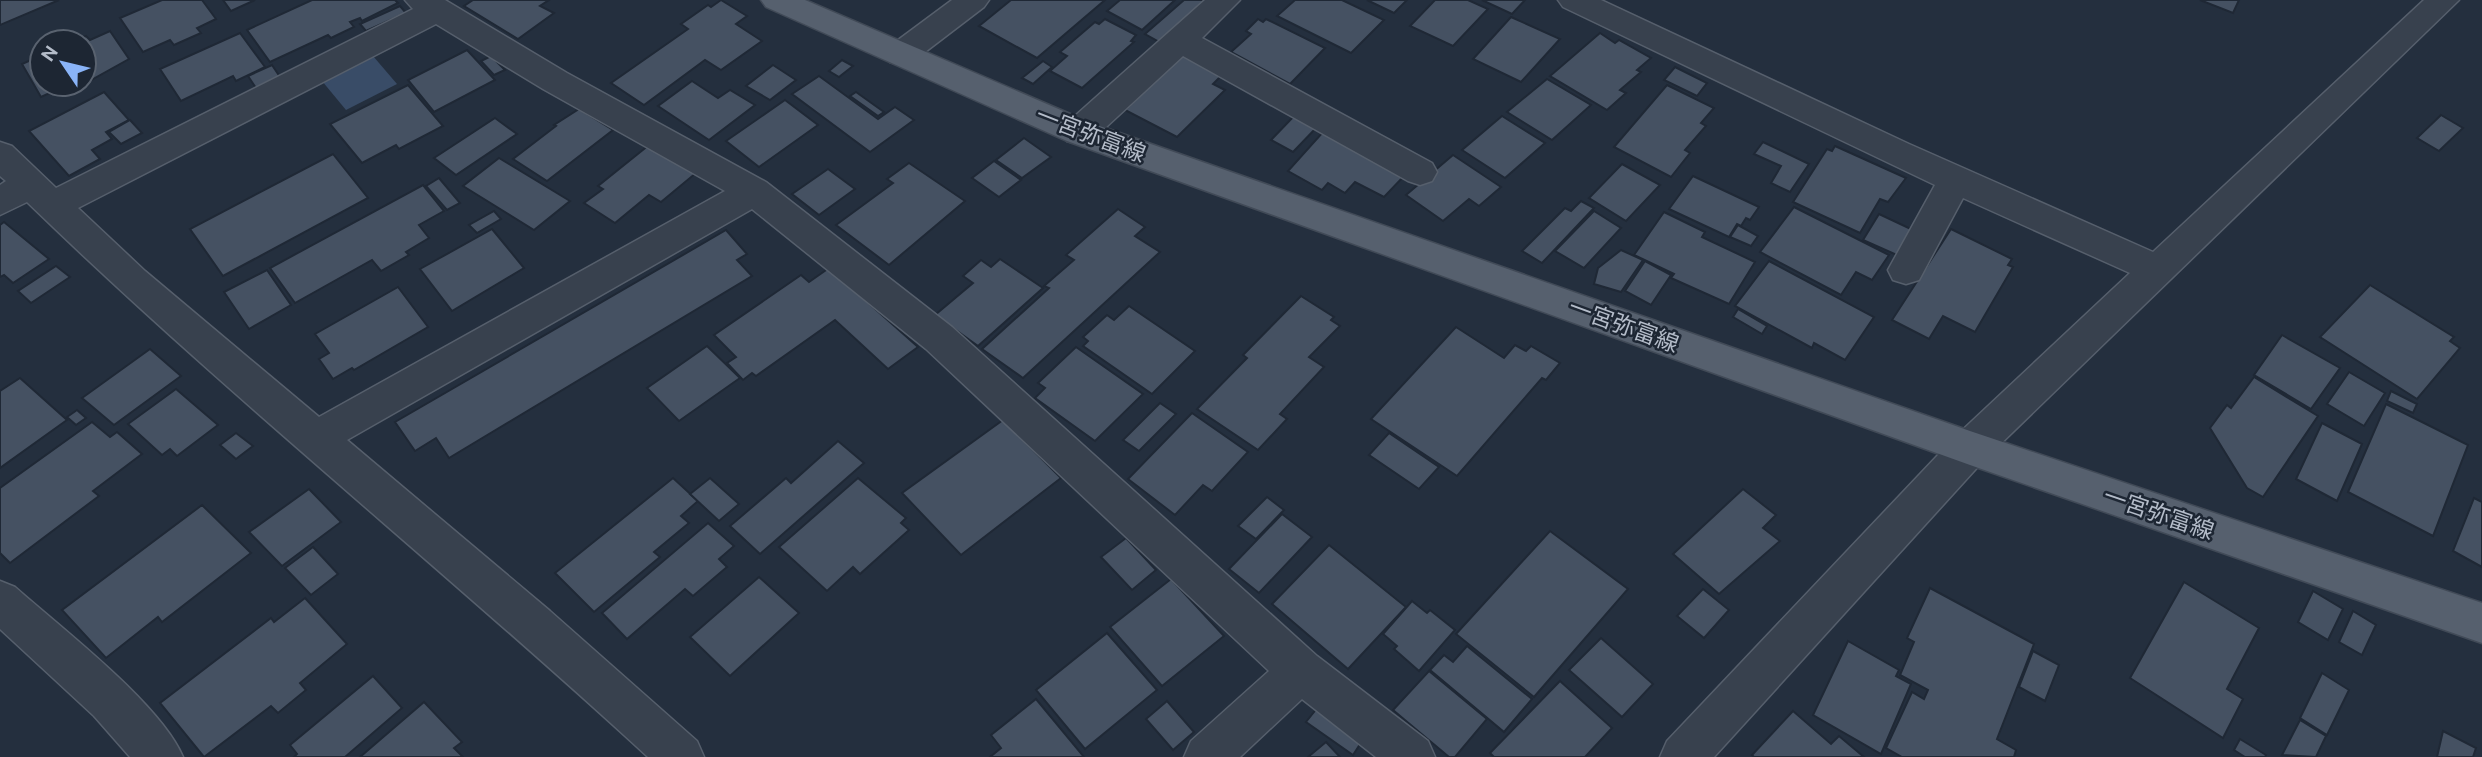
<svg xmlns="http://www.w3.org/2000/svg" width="2482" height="757" font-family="Ubuntu,'Noto Sans JP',sans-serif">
<rect width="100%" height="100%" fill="#242f3e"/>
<path fill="#394c67" d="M373,56L397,84L346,110L322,81Z"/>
<g fill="#455162" stroke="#1f2835" stroke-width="2">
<path d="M0,0H59L0,25Z"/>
<path d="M162,0H202L216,19L197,28L201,33L174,45L170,40L143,52L120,18Z"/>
<path d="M223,0H255L231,11Z"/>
<path d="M312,0H395L398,3L362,21L360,18L350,22L354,27L331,38L328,35L270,62L247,30Z"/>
<path d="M473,0H549L540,6L554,13L518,39L464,6Z"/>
<path d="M721,0L747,16L736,24L762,41L721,70L705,60L644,105L611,83L688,29L681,24L708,5L711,7Z"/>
<path d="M1011,0H1105L1037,58L979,26Z"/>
<path d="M1120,0H1175L1142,30L1107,11Z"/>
<path d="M1184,0H1212L1163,44L1145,34Z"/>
<path d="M1295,0H1342L1384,20L1351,53L1277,16Z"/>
<path d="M1367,0H1407L1394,13Z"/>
<path d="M1435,0H1468L1488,9L1453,46L1410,26Z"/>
<path d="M1482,0H1525L1512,14Z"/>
<path d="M2200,0H2239L2233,13Z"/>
<path d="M400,6L406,13L366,31L360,24Z"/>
<path d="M1511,17L1560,39L1521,82L1473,59Z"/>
<path d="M1105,19L1136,35L1131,41L1134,42L1082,88L1050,71L1067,56L1060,52L1095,22L1099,24Z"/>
<path d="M1258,19L1263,22L1266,19L1325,48L1290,84L1231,52L1251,34L1246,31Z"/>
<path d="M110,31L129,59L84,84V42H72L86,36L90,40Z"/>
<path d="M240,33L265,67L236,81L233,76L181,101L160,69Z"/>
<path d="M1600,33L1615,43L1619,40L1651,58L1637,70L1641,72L1620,90L1626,93L1607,110L1550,76Z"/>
<path d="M467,50L495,80L434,112L408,80Z"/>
<path d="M1182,54L1223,74L1213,84L1225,90L1177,137L1125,110Z"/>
<path d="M42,55V84H83L68,91L65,86L41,97L22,64Z"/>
<path d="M491,56L505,70L494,75L481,61Z"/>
<path d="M842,60L853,66L839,77L829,71Z"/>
<path d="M1043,61L1052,67L1033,84L1022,78Z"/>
<path d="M272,65L280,77L256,88L248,76Z"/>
<path d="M773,65L796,80L770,100L746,86Z"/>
<path d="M1675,67L1707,83L1697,96L1664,80Z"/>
<path d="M819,76L878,119L895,107L914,120L870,152L792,94Z"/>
<path d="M1547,79L1591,105L1552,140L1507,112Z"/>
<path d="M692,81L718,98L730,90L755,105L709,140L658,106Z"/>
<path d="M408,85L443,126L399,149L396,145L362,163L330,124Z"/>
<path d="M1667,85L1714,108L1701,123L1706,126L1685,150L1690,153L1671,177L1614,147Z"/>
<path d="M104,92L129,120L106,132L112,139L92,150L100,159L69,176L29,131Z"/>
<path d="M856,92L884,112L878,116L850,96Z"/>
<path d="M785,100L818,125L759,167L726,141Z"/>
<path d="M579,109L613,130L547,181L513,159L556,126L554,125Z"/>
<path d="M1295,115L1317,127L1293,152L1271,140Z"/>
<path d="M2441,115L2463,128L2439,151L2417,138Z"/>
<path d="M1502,116L1545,143L1505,178L1462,150Z"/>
<path d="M495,118L517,134L456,175L434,158Z"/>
<path d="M130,120L142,133L121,144L109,132Z"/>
<path d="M1323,132L1405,175L1384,197L1355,182L1345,193L1328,183L1322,190L1288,171Z"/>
<path d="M1024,138L1051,157L1022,178L996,160Z"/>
<path d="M1763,142L1809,164L1790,192L1771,183L1781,166L1754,154Z"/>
<path d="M649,145L696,173L661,202L649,195L615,223L584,203L603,189L598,186Z"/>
<path d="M1835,146L1906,178L1888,202L1880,199L1860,233L1793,202L1827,149L1832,151Z"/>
<path d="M333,154L368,198L223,276L190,229Z"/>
<path d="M1453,155L1501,187L1479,206L1469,199L1443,221L1406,195Z"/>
<path d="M499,158L570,201L534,230L463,186Z"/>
<path d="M994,161L1021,180L999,197L972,178Z"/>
<path d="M909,163L965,201L889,265L836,225L893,183L887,179Z"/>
<path d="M1622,164L1660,185L1626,221L1589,198Z"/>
<path d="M828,169L855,189L819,215L792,194Z"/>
<path d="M1693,176L1759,207L1750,220L1746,218L1741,226L1737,224L1729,237L1669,209Z"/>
<path d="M439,178L460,203L447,210L426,186Z"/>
<path d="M423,185L444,211L419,225L429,238L406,252L409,255L381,271L372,260L295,303L270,268Z"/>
<path d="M1581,201L1594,208L1542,263L1522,251L1565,208L1571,211Z"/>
<path d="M1794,207L1889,255L1872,280L1856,272L1841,295L1760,252Z"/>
<path d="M1118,209L1145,227L1135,236L1160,252L1023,378L982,349L1049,288L1044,286L1074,260L1066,255Z"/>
<path d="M494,211L501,219L477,233L469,225Z"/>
<path d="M1594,211L1621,228L1584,268L1555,251Z"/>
<path d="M1664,212L1705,232L1702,237L1755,262L1729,304L1671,278L1674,274L1634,255Z"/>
<path d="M1879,214L1913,230L1899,256L1863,240Z"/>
<path d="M4,222L49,259L13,283L4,275L0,277V225Z"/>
<path d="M1738,225L1758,236L1751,246L1730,237Z"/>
<path d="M492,229L524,268L452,311L420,269Z"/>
<path d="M1951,229L2012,259L2008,265L2013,267L1975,332L1943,316L1929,339L1892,320Z"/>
<path d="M726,230L747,254L737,260L752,276L449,458L436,438L415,451L395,422Z"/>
<path d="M1621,250L1643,260L1621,292L1594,284L1598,268Z"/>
<path d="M1000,259L1043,288L978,346L935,315L973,283L963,276L981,260L991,267Z"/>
<path d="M1645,261L1671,275L1651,305L1625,291Z"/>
<path d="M1769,261L1874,317L1845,360L1814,343L1812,348L1735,306Z"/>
<path d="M56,266L70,277L31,303L18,291Z"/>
<path d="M829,268L918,347L888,369L835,320L756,376L752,373L743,380L727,363L736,357L714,335L801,275L809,282Z"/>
<path d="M267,270L291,305L249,329L224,292Z"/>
<path d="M2370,285L2454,337L2450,341L2460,348L2417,399L2320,337Z"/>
<path d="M398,287L428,327L354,370L352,368L333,379L319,359L329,353L315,334Z"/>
<path d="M1301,296L1334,317L1331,320L1340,326L1309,357L1324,367L1280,414L1287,419L1258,450L1197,409L1247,358L1243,355Z"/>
<path d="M1129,306L1195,351L1152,394L1083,346L1088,341L1083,337L1107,315L1114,320Z"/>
<path d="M1738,309L1767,326L1762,334L1733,317Z"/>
<path d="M1456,327L1504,358L1515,345L1526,351L1531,346L1560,363L1546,380L1542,378L1457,476L1371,419Z"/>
<path d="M2282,335L2340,368L2311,409L2254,375Z"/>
<path d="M707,346L740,378L679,421L647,388Z"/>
<path d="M1076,347L1143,394L1095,441L1035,398L1045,388L1038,383Z"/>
<path d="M150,349L181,376L114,425L82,398Z"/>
<path d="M2349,372L2385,393L2364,426L2327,404Z"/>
<path d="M2254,377L2318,416L2263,497L2247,488L2210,428L2227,405L2231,408Z"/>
<path d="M20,378L67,420L0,468V391Z"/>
<path d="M176,389L218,425L177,456L170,449L162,455L128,424Z"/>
<path d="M2391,391L2417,404L2413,413L2387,401Z"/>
<path d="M1160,403L1176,414L1139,451L1123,440Z"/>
<path d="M2386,404L2468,445L2433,536L2348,492Z"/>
<path d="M77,410L86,418L76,425L67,417Z"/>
<path d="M1192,413L1248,452L1212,491L1203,485L1175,515L1128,479Z"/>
<path d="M1003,420L1061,478L961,555L902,493Z"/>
<path d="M92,422L110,437L117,432L142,454L93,491L99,496L10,563L0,553V488Z"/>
<path d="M2322,423L2362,444L2337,501L2296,479Z"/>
<path d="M236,433L253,446L236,459L220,445Z"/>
<path d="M1389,433L1439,467L1419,489L1369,455Z"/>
<path d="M838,441L864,463L760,554L730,526L786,478L791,483Z"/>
<path d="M673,478L698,501L681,516L689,523L654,552L660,557L594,612L555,573Z"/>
<path d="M710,478L739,504L719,521L690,494Z"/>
<path d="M858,478L906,518L901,523L909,530L860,574L853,567L827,591L779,547Z"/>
<path d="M309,489L341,522L282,566L249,532Z"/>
<path d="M1743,489L1776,515L1763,528L1780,541L1719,594L1673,554Z"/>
<path d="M1267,497L1284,510L1256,539L1238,526Z"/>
<path d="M2474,498L2482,502V567L2453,551Z"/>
<path d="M202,505L251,553L162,622L158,617L106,658L62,610Z"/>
<path d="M1282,514L1312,537L1259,593L1229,569Z"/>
<path d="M708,523L734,546L719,559L727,567L693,596L685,589L627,639L602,613Z"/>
<path d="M1550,531L1628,589L1534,697L1456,634Z"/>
<path d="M1126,538L1156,570L1132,590L1101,557Z"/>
<path d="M1329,545L1406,607L1348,669L1272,604Z"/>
<path d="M313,547L338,574L311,595L285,568Z"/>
<path d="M759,577L799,613L730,676L690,637Z"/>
<path d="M1171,579L1224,636L1162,686L1110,627Z"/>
<path d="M2184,582L2259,628L2227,689L2243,699L2223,738L2130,678Z"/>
<path d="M1930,588L2034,644L1997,739L2016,750L2014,757H1902L1886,748L1912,692L1924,699L1928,690L1900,675L1914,642L1907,638Z"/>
<path d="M1703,589L1729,610L1704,638L1677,616Z"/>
<path d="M2313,591L2343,609L2328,640L2298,622Z"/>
<path d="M305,598L347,644L300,683L306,690L278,713L271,706L204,757L160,703L271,618L274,622Z"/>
<path d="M1412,601L1427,613L1430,610L1455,630L1419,671L1394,649L1397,646L1383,634Z"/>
<path d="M2353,611L2376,625L2362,655L2339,642Z"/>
<path d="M1107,633L1157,690L1085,749L1036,690Z"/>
<path d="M1601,638L1653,684L1622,717L1569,670Z"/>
<path d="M1848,641L1899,670L1896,676L1911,684L1881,754L1813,715Z"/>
<path d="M1467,646L1532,699L1504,732L1430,670L1444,655L1453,662Z"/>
<path d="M2033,651L2059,665L2045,701L2019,687Z"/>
<path d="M1429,671L1487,719L1455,757H1449L1393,710Z"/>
<path d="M2322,673L2349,690L2327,735L2300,718Z"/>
<path d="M373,676L402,708L345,757H294L297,754L290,745Z"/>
<path d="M1560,681L1612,728L1585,757H1494L1490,753Z"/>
<path d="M1036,699L1084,757H990L1001,748L991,735Z"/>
<path d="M1167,701L1194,732L1173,750L1146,719Z"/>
<path d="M424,702L462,742L454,748L463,757H360Z"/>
<path d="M1318,707L1364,738L1353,755L1306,722Z"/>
<path d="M1793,711L1831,744L1839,736L1864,757H1754L1752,755Z"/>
<path d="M2300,720L2326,736L2316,757L2282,755Z"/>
<path d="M2443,731L2476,748L2473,757H2437Z"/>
<path d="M2240,739L2266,755L2265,757H2245L2234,750Z"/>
<path d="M1326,742L1340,757H1308Z"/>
</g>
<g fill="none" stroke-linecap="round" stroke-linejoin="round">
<g stroke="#565f6c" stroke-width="3">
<g id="minor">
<path d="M405,0H445L567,73L766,182L952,327L1317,656L1428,741L1435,757H1376L1302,699L1240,757H1184L1191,741L1269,671L926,349L752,209L347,440L550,611L697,741L704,757H648C444,569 226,395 27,202L0,215V185L6,181L0,176V142L12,146L56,188L413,9ZM436,24L543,89L725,191L319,417L145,271L78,208Z"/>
<path d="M952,0H989L984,7L912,62L901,65L890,62L885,54L890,46Z"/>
<path d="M1205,0H1240L1202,38L1432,163L1437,172L1432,181L1420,185L1408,181L1183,56L1091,141L1079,144L1067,141L1062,132L1067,123Z"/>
<path d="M1558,0H1601L1909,144L2153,252L2424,0H2459L1984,460L1714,757H1660L1667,741L1956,436L2130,273L1963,198L1919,280L1906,284L1893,280L1888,270L1935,185L1563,7Z"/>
<path d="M0,581L15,587C60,627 161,704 183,757H130L94,716L0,629Z"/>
</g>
</g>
<g stroke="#414a57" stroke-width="3">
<path id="major" d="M761,0H805L1091,123L1970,431L2482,603V643L1970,465L1067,141L766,7Z"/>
</g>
<use href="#minor" fill="#38414e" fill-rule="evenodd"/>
<use href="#major" fill="#56606e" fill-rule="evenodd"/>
</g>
<g text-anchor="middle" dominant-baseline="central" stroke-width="5" stroke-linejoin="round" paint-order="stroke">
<g font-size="23" fill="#b4bcc9" stroke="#1d2633">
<text transform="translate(1091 134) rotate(21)">一宮弥富線</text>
<text transform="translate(1624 325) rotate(20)">一宮弥富線</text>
<text transform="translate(2159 513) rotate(19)">一宮弥富線</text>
</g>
</g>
<g transform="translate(63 63) rotate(305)"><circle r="33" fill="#1d2633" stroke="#59626f" stroke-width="2"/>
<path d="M0-5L12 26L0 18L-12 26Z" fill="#8ab4f8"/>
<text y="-10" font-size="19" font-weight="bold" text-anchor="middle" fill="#b4bcc9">N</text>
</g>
</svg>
